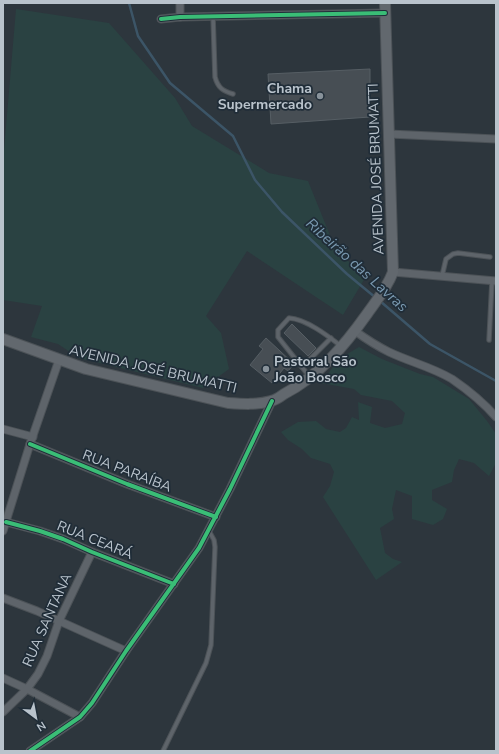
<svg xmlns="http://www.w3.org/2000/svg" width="499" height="754" font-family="'Nunito Sans',sans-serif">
<rect width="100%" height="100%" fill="#2d363d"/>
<g fill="#2a4242">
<path d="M16,9L109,23L175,98L192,126L269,173L308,181L338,255L368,273L343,315L247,251L206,316L221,333L229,369L203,388L79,358L58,344L31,337L42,306L3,300V162Z"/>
<path d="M359,347L382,359L420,374L433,377L469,399L487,421L496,434V463L489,476L474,463L459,459L454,470L452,482L432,490V500L447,509L443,519L433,525L412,519V496L396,490L392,509L394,519L380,528L385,553L393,559L402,562L376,580L323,497L330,486L334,472L330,464L311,458L302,449L288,440L281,432L298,422L316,421L326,429L340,432L346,428L352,417L359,420L358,402L372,407L370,423L385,428L402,424L405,413L392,401L361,395L354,389L321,383L339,359Z"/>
</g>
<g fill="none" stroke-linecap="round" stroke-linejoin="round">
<g stroke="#3c5567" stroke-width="2.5">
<path d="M129,3L138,36L170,83L233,136L255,180L282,212L347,274L376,298"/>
<path d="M380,301L430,344L496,381"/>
</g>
</g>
<g fill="#474e54" stroke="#565e64">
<path d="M370,69V117L271,124L268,74Z"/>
<path d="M292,324L316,348L308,356L284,333Z"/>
<path d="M266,338L294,364L288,371L284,368L272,383L250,365L263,349L259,346Z"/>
</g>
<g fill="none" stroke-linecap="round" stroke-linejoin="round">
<g stroke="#4c5257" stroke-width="5.5">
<g id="service">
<path d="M213,16L215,77C218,88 223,91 233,94"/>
<path d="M442,276L446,259L453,254L458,253L490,257"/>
<path d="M489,340L492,281"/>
<path d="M302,367L331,338"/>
<path d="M309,376L278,337V330L289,318C306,319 328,336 341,346"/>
<path d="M163,751L206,663L211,645L215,547L214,540L209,531"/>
</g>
</g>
<g stroke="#4c5257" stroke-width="9">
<g id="minor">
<path d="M180,3V17"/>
<path d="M161,19L180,17L385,13"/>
<path d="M389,134L496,139"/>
<path d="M393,272L496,281"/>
<path d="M355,331C366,339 377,346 389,352C410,362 432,367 452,379C468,390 483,402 496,417"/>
<path d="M3,429L33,437"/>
<path d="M30,444L127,484L216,517"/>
<path d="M6,522L40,531L63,539L92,552L174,584"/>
<path d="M3,531L30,444L59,360"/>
<path d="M3,598L37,611L126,651"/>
<path d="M3,678L27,689L80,717"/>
<path d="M3,712L27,689L38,674L47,656L59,621L92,552"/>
<path d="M30,751L80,717L92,703L126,651L199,548L230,489L272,401"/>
</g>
</g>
<g stroke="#4c5257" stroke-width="12">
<path id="secondary" d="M3,339L86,369L228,403C243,404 257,405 271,401C276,400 280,397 284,394C319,376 345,345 367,314C377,300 387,288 393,272L385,3"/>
</g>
<use href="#service" stroke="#5e646a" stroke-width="3.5"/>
<use href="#minor" stroke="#5e646a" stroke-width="7"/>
<use href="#secondary" stroke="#62686e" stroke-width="10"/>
<g stroke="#202d38" stroke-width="6">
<g id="cycleway">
<path d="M161,19L180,17L385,13"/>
<path d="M30,444L127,484L216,517"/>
<path d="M6,522L40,531L63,539L92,552L174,584"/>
<path d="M30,751L80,717L92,703L126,651L199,548L230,489L272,401"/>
</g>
</g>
<use href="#cycleway" stroke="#3abd76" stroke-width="4"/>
</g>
<g fill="#88929a" stroke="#202d38" stroke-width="1.5">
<circle cx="320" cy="96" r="4"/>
<circle cx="266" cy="369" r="4"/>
</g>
<g text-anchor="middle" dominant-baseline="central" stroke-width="3.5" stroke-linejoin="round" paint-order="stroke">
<g font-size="14" font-weight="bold" fill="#b9c3cc" stroke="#202d38" text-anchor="end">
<text x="312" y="88">Chama<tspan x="312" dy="16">Supermercado</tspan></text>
<text x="274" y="361" text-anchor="start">Pastoral São<tspan x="274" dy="16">João Bosco</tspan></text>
</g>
<g font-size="14" fill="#b9c3cc" stroke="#202d38">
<text transform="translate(376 169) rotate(-92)">AVENIDA JOSÉ BRUMATTI</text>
<text transform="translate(153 369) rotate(13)">AVENIDA JOSÉ BRUMATTI</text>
<text transform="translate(127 471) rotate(21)">RUA PARAÍBA</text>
<text transform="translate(95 540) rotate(22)">RUA CEARÁ</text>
<text transform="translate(47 620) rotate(-66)">RUA SANTANA</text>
</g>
<g font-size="15" font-style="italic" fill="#7998af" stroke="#202d38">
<text transform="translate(357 265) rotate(42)">Ribeirão das Lavras</text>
</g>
</g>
<rect width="499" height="754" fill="none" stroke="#b9c3cc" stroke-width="8"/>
<g transform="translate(36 718) rotate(148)" stroke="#202d38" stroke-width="3" paint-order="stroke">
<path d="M0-3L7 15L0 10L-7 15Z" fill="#b9c3cc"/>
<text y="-6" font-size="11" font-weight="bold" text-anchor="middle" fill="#b9c3cc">N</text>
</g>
</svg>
